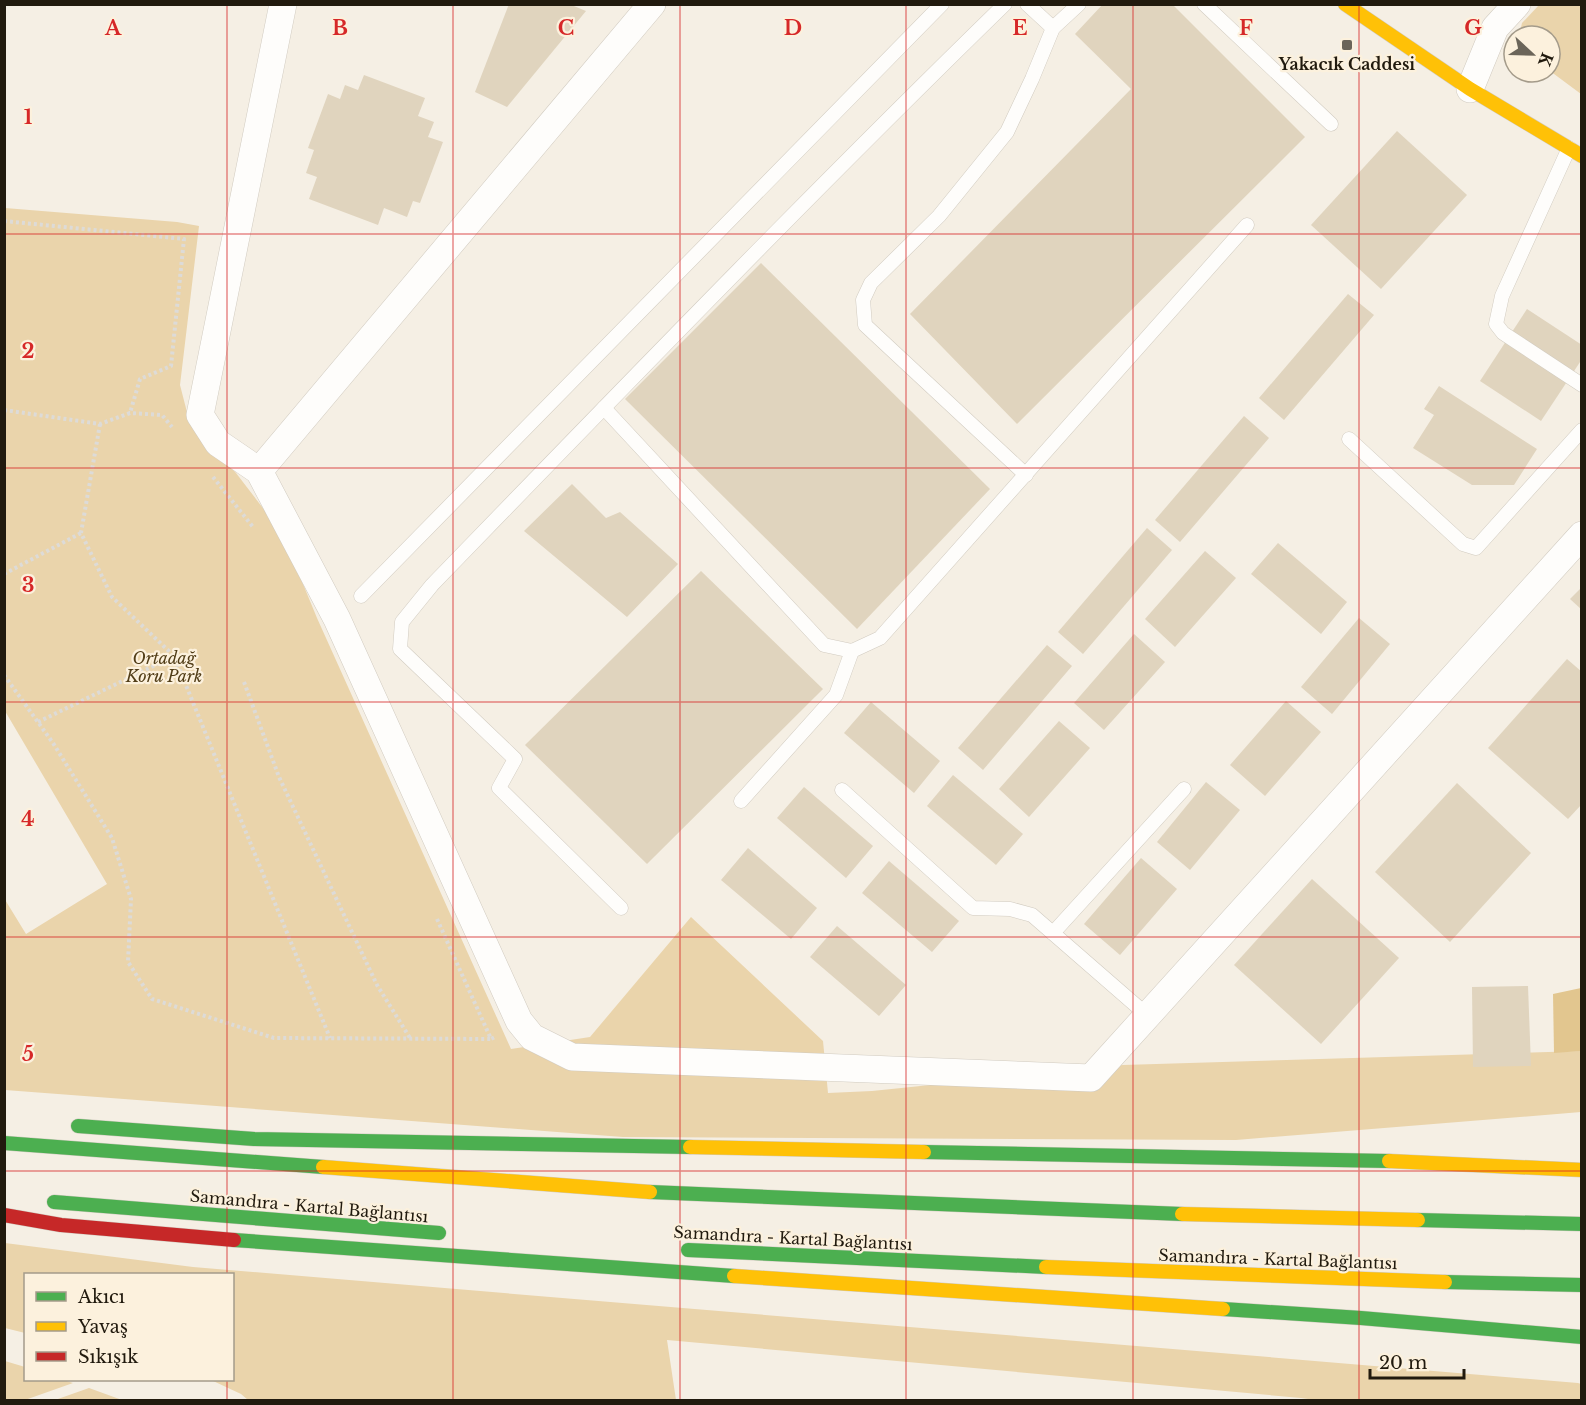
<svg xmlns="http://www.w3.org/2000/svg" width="1586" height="1405" font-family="'Libre Baskerville',serif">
<rect width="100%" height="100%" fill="#f5efe4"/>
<g fill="#ead4ab">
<path d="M1539,5H1581V94L1550,71V36H1519L1522,23Z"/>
<path d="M5,208L177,222L199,226L180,385L189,420L236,473L282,533L317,618L511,1049L590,1037L691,917L823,1041L828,1093L872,1091L1123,1065L1581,1051V1112L1236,1140L623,1137L5,1090L4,898L26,934L107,884L5,711Z"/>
<path d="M5,1243L193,1267L1578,1383L1581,1384V1400H1315L1301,1398L667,1340L676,1400H248L241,1394L211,1380H232V1274H26L25,1333L5,1328Z"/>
<path d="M5,1361L25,1367L26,1380H63L73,1383L25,1400H5Z"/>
<path d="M89,1388L122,1400H55Z"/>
</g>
<path fill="#e2c68f" d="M1581,988V1051L1554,1053L1553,994Z"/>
<g fill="#e0d4be">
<path d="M509,4H569L586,11L507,107L475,92Z"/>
<path d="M1103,4H1172L1305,137L1017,424L910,314L1131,89L1075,34Z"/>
<path d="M364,75L425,98L418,116L434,122L428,137L443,142L420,203L413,201L407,217L384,208L378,225L309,199L317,177L306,173L314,150L308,148L328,94L340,99L345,85L358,90Z"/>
<path d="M1397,131L1467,195L1381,289L1311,225Z"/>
<path d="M761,263L990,489L857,629L625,399Z"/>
<path d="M1348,294L1374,315L1284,420L1259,398Z"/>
<path d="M1527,309L1582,345V359L1541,421L1480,381Z"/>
<path d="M1439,386L1537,449L1514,485H1472L1413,448L1434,415L1424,409Z"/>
<path d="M1244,416L1269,438L1180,542L1155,520Z"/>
<path d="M572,484L606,518L620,512L678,564L627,617L524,531Z"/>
<path d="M1147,528L1172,550L1083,654L1058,632Z"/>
<path d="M1278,543L1347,602L1321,634L1251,574Z"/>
<path d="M1205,551L1236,578L1175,647L1145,619Z"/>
<path d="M701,571L823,689L647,864L525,745Z"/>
<path d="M1582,587V610L1570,599Z"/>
<path d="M1359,618L1390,644L1332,714L1301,687Z"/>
<path d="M1134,634L1165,662L1104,730L1074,703Z"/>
<path d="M1047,645L1072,666L983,770L958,748Z"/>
<path d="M1567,659L1582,672V804L1568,819L1488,748Z"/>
<path d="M1286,701L1321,732L1265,796L1230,765Z"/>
<path d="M871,702L940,761L914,793L844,733Z"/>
<path d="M1059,721L1090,748L1029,817L999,789Z"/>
<path d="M953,775L1023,834L996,865L927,806Z"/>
<path d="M1206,782L1240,810L1190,870L1157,842Z"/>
<path d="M1457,783L1531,853L1450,942L1375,872Z"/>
<path d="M804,787L873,846L846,878L777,818Z"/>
<path d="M748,848L817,908L791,939L721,880Z"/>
<path d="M1141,858L1177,889L1120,955L1084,924Z"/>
<path d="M889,861L959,921L932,952L862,893Z"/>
<path d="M1312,879L1399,958L1321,1044L1234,965Z"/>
<path d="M837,926L906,985L879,1016L810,957Z"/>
<path d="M1528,986L1531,1066L1473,1067L1472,987Z"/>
</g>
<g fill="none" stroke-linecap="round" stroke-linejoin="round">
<g stroke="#d1cbc0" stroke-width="15">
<g id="lane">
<path d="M1027,4L1053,28"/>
<path d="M1204,4L1331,124"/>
<path d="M1569,148L1502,296L1496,324L1503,333L1582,385"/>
<path d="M604,408L824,645L852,651L880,638L1247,225"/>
<path d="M1349,439L1463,544L1476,548L1582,430"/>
<path d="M1026,475L865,325L863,300L871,283L939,216L1007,132L1032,79L1053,28L1079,4"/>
<path d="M361,596L942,4"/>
<path d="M842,790L973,908L1010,909L1032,915L1147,1015"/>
<path d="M741,801L836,695L852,651"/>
<path d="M621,908L499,788L515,759L400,649L402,622L432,585C621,390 810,194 1005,4"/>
<path d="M1053,933L1184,789"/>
</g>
</g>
<g stroke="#d1cbc0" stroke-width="28">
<g id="street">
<path d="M652,4L259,471L337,619L519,1021L532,1037L572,1057L1091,1078L1582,535"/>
<path d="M1470,89L1495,28L1517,4"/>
<path d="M259,471L218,443L200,415L283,4"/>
</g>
</g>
<g stroke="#d1cbc0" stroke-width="15">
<g id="fast">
<path d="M78,1126L254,1139L690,1147"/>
<path d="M4,1143L323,1167"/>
<path d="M924,1152L1389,1161"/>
<path d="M650,1192L1182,1214"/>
<path d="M54,1202L439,1233"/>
<path d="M1418,1220L1582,1224"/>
<path d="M234,1240L734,1276"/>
<path d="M688,1250L1046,1267"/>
<path d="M1445,1282L1582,1285"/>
<path d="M1223,1309L1361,1318L1582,1337"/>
</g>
</g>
<g stroke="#d1cbc0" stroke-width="15">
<g id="slow">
<path d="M1345,4L1470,89L1582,156"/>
<path d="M690,1147L924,1152"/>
<path d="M1389,1161L1582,1170"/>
<path d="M323,1167L650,1192"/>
<path d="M1182,1214L1418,1220"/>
<path d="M1046,1267L1445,1282"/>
<path d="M734,1276L1223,1309"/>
</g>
</g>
<g stroke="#d1cbc0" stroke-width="15">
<path id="jam" d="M4,1215L61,1225L234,1240"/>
</g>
<g stroke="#dddbd8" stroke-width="4" stroke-dasharray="3 3" stroke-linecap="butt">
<path d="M4,221L184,239L171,366L140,379L130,413"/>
<path d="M4,410L100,424L130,413L162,415L172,427"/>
<path d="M100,424L81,533L112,597L174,656L330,1038"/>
<path d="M213,477L253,527"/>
<path d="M4,574L81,533"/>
<path d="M4,675L53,743L112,838L131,899L128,962L152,999L274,1038L491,1039"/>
<path d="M244,682L279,777L377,985L410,1038"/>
<path d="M38,722L174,656"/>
<path d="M437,919L491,1039L495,1037"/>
</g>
<use href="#lane" stroke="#fefdfb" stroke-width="14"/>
<use href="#street" stroke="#fefdfb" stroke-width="27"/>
<use href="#fast" stroke="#4caf50" stroke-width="14"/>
<use href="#slow" stroke="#ffc107" stroke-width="14"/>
<use href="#jam" stroke="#c62828" stroke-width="14"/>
</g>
<path fill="none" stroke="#d62828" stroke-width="1.5" stroke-opacity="0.55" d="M227,4V1274M453,4V1400M680,4V1400M906,4V1400M1133,4V1400M1359,4V1400M4,234H1582M4,468H1582M4,702H1582M4,937H1582M4,1171H1582M227,1380V1400"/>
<rect fill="#6b6559" stroke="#fcf1dd" stroke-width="2" x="1341" y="39" width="12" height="12" rx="3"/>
<g text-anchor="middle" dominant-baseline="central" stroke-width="4.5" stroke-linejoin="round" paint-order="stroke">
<g font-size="16" font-weight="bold" fill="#211a0e" stroke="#fcf1dd">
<text x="1347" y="64">Yakacık Caddesi</text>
</g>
<g font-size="16" font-style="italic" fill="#513d17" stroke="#fcf1dd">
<text x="164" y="658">Ortadağ<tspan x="164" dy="18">Koru Park</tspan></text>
</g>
<g font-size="16" fill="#211a0e" stroke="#fcf1dd">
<text transform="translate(309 1206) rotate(5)">Samandıra - Kartal Bağlantısı</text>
<text transform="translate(793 1238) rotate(3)">Samandıra - Kartal Bağlantısı</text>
<text transform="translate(1278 1259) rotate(2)">Samandıra - Kartal Bağlantısı</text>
</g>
</g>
<g font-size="20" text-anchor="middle" font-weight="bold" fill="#d62828" stroke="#fcf1dd" stroke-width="4.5" stroke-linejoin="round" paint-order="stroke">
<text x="113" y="35">A</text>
<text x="340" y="35">B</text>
<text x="566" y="35">C</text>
<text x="793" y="35">D</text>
<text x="1020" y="35">E</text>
<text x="1246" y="35">F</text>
<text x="1473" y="35">G</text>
<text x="28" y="124">1</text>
<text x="28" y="358">2</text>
<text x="28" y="592">3</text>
<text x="28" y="826">4</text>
<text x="28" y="1061">5</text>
</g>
<rect width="1586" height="1405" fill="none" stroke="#211a0e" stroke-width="12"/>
<rect x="24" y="1273" width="210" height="108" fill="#fcf1dd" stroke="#a49b8a" stroke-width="1.5"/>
<rect x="36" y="1292" width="30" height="9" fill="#4caf50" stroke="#a49b8a" stroke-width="1.5"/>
<text x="78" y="1303" font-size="18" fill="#211a0e">Akıcı</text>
<rect x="36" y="1322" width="30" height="9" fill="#ffc107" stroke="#a49b8a" stroke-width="1.5"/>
<text x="78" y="1333" font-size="18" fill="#211a0e">Yavaş</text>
<rect x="36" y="1352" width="30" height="9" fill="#c62828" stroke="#a49b8a" stroke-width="1.5"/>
<text x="78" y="1363" font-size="18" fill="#211a0e">Sıkışık</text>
<g transform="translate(1532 54) rotate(112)"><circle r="28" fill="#fcf1dd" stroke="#a49b8a" stroke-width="1.5"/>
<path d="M0-4.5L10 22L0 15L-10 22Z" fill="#6b6559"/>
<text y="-9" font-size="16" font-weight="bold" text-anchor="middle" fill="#211a0e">K</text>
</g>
<path d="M1370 1369v9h94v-9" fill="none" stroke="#211a0e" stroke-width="3"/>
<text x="1379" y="1369" font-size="18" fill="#211a0e" stroke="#fcf1dd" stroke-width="4.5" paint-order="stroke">20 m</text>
</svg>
